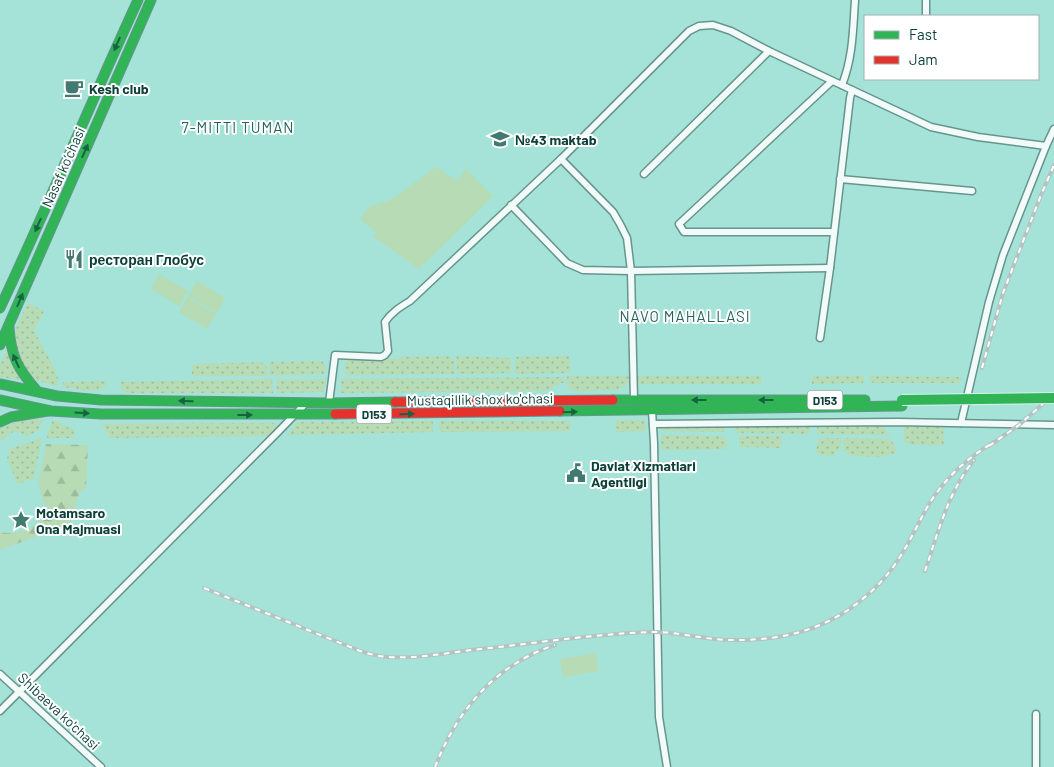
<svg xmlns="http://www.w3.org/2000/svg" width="1054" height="767" font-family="Barlow,sans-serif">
<defs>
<pattern id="grass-dots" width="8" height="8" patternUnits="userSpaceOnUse" patternTransform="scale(1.25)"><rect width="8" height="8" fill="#b6dbb5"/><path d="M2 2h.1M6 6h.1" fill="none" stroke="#9bbd9c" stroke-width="1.8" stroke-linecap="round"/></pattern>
<pattern id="forest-firs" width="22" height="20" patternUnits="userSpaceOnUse" patternTransform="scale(1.25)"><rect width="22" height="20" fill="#b6dbb5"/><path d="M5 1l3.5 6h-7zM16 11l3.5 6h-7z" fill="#9bbd9c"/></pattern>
</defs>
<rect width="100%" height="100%" fill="#a5e3d8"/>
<g fill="url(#grass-dots)">
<path d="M28,303L44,311L34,331L56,371L58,379L57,386C51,384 44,383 38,381C19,374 11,346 16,328C19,320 24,311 28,303Z"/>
<path d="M8,347C10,364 13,368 25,381L0,377V365Z"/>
<path d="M448,356L454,360L455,374L347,375L345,374V362L347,360L399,359L400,357Z"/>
<path d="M456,356L511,358V373L457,374Z"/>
<path d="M569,356L570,373L516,374L514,371L516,357Z"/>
<path d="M322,361L326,367L325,374L270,376L269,362Z"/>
<path d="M261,362L267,366V376H192V366L196,364Z"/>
<path d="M567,376H630V380L628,384L617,390L576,391L569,389V386L566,385Z"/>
<path d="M638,376H761V384H640L638,383Z"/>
<path d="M812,376H864V382L862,383L812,384Z"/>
<path d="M870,376L962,377L959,383H873L870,381Z"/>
<path d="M564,377V383H559V385L554,386L553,388L546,391L341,393V379Z"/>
<path d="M272,379L273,393H128L121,389L120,382Z"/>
<path d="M326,379L324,392L277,393L276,380Z"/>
<path d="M106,381C106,384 106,386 103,388C95,394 72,388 62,387L63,382Z"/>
<path d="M43,419L39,430L27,436L15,431L8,435L4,440H0V429L19,421Z"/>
<path d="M53,420L62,424L63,426L74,429V438H47V434Z"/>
<path d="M616,420H646V431L616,432Z"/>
<path d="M433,421V432L288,435L297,422Z"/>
<path d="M439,421H570V431L440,432Z"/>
<path d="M276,423L277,425L272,436L110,438L102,424Z"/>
<path d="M879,424L884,426L890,435L817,434V427L820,425Z"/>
<path d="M661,426H725V432L661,431Z"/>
<path d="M735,426H807L810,428L809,434L737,433L735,431Z"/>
<path d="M904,426L943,427L944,445H914L904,442Z"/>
<path d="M661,435L722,436L725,437L727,446L725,449L661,450Z"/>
<path d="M739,436H782L781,448L739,447Z"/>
<path d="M42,438L34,478L17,484L7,457L10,455L9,449Z"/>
<path d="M819,438H841L840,450L835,451V456L820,455L816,451Z"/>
<path d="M844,438L891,439L897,451C885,461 863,456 848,455V452L843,451Z"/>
</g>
<path fill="url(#forest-firs)" d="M46,444L88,445L86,488C75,494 77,504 74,514C73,518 70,521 67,525L0,550V532C12,535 27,531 36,524C41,519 45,513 49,507L44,504L38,482Z"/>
<g fill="#b6dbb5">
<path d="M436,167L457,181L466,169L493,196L419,269L373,236L376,232L360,219L370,206L391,200Z"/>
<path d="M159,274L188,291L179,306L151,289Z"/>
<path d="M197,281L225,298L217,313L188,296Z"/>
<path d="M188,297L216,314L207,329L179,312Z"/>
<path d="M595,653L599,671L563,677L560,659Z"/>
</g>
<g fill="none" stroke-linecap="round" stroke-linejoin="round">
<g stroke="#66958e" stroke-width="9">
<g id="street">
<path d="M926,16V0"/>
<path d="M832,81L679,224L684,232H834"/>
<path d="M842,85C853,57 853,30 855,0"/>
<path d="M561,159L613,212L620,224L627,238L631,271L634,400"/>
<path d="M644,174L769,51"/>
<path d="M840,179L972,191"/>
<path d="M511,205L567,263L583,270L631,271L830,268"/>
<path d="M820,338L830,268L850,98L852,90"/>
<path d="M329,403L335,355L381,357L385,355L388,351L385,322C392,312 400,307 410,301L561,159L689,31L699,26L713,25L731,31L769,51L931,127L978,137L1046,146"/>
<path d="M652,411L654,443L659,717L667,767"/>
<path d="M961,423L989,302L1003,255L1046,146L1054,129"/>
<path d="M653,424L898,422L1054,425"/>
<path d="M0,674L101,767"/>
<path d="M0,711L277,433L306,403"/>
<path d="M1036,767V714"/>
</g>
</g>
<g stroke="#66958e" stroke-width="11">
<g id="fast">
<path d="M0,308C48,206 91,102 138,0"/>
<path d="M9,327C11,357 18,369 37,391"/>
<path d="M0,345L151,0"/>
<path d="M0,384L57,396L101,400L329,403L395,402"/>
<path d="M0,400L51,411L101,414H335"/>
<path d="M613,400H865"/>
<path d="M560,411L902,406"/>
<path d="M0,422L11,417L48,411"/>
</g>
</g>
<g stroke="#66958e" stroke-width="11">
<g id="jam">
<path d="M395,402L613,400"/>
<path d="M335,414L560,411"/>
</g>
</g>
<use href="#street" stroke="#f2fbf9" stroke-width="6"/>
<use href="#fast" stroke="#30b455" stroke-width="9"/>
<use href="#jam" stroke="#e5322d" stroke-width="9"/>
<g stroke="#b3c4c2" stroke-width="4">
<g id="rail">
<path d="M982,368L1003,293L1041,195L1054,165"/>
<path d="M989,446L1019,425L1054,394"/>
<path d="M925,571C938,533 948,492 974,460"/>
<path d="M204,588L355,649C365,653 376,656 388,657C419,659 450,652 481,649C537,643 594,634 650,632C671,631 693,637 714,639C735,641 757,640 778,637C802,633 827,624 848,610C871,594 891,574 904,550C916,531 924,509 938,491C954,470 971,456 994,442"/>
<path d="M435,767C457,710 496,664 555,645"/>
</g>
</g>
<use href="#rail" stroke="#fff" stroke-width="2" stroke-dasharray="5.5" stroke-linecap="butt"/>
<g stroke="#d6f2ed" stroke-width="12" stroke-linecap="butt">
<path id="fast-bridge" d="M902,400L1054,398"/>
</g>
<use href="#fast-bridge" stroke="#30b455" stroke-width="10"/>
</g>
<defs><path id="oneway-solid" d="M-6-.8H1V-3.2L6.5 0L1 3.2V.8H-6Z" transform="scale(1.25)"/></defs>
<g fill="#176341">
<use href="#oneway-solid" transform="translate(117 44) rotate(114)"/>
<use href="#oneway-solid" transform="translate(85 151) rotate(-66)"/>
<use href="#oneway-solid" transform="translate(38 225) rotate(113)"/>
<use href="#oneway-solid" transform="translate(20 300) rotate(-67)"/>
<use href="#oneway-solid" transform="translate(16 361) rotate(-114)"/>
<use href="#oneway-solid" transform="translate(699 400) rotate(180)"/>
<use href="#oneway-solid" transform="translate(766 400) rotate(-180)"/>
<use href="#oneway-solid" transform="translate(186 401) rotate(-179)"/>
<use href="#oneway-solid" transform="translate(570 412) rotate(-1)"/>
<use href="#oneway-solid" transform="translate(82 413) rotate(4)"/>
<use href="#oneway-solid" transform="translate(407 414) rotate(-1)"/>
<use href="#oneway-solid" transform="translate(245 415)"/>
</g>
<defs>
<g id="cafe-bare" transform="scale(1.5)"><path d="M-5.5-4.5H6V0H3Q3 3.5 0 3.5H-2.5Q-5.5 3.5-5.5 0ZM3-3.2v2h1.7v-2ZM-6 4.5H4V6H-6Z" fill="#427970" stroke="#fff" stroke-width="2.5" paint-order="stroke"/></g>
<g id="school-bare" transform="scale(1.5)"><path d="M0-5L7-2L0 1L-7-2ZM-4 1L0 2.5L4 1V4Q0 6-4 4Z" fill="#427970" stroke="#fff" stroke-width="2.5" paint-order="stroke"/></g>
<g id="restaurant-bare" transform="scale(1.5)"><path d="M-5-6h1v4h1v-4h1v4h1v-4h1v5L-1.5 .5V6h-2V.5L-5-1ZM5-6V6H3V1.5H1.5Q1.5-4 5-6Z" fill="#427970" stroke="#fff" stroke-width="2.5" paint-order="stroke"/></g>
<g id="civic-bare" transform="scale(1.5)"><path d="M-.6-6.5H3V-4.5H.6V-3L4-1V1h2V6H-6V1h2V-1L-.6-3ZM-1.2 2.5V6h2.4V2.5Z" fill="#427970" stroke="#fff" stroke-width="2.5" paint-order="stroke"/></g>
<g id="sight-bare" transform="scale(1.5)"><path d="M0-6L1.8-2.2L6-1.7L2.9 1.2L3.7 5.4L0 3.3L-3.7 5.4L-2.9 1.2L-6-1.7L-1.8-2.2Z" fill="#427970" stroke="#fff" stroke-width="2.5" paint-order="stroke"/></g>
</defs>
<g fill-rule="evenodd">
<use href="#cafe-bare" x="74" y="88"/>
<use href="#school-bare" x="500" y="139"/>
<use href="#restaurant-bare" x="74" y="259"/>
<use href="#civic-bare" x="576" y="473"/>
<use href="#sight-bare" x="21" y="520"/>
</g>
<g text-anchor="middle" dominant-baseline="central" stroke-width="4" stroke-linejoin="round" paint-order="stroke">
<g fill="#fff" stroke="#557974" stroke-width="1">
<rect x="807.5" y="390.5" width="35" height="19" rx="4"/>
<rect x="356.5" y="404.5" width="35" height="19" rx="4"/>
</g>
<g font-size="12" font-weight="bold" fill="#0c4038">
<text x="825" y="400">D153</text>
<text x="374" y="414">D153</text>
</g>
<g font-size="14" font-weight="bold" fill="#0c4038" stroke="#fff" text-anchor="start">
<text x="89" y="88">Kesh club</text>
<text x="515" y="139">№43 maktab</text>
<text x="89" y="259">ресторан Глобус</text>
<text x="591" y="465">Davlat Xizmatlari<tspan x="591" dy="16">Agentligi</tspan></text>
<text x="36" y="512">Motamsaro<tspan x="36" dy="16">Ona Majmuasi</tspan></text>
</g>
<g font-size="14" fill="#0c4038" stroke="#fff">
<text transform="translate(63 167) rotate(-66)">Nasaf ko‘chasi</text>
<text transform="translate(480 399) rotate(-1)">Mustaqillik shox ko'chasi</text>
<text transform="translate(59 711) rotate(43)">Shibaeva ko'chasi</text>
</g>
<g font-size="15" letter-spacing="1" fill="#266359" stroke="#fff">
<text x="238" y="127">7-MITTI TUMAN</text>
<text x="685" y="316">NAVO MAHALLASI</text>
</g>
</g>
<rect x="864" y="15" width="175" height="65" fill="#ffffff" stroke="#9eb3af"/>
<rect x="874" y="31" width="25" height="8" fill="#30b455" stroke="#9eb3af"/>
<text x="909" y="40" font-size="15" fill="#0c4038">Fast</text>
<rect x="874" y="56" width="25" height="8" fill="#e5322d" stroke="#9eb3af"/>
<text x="909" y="65" font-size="15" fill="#0c4038">Jam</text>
</svg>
